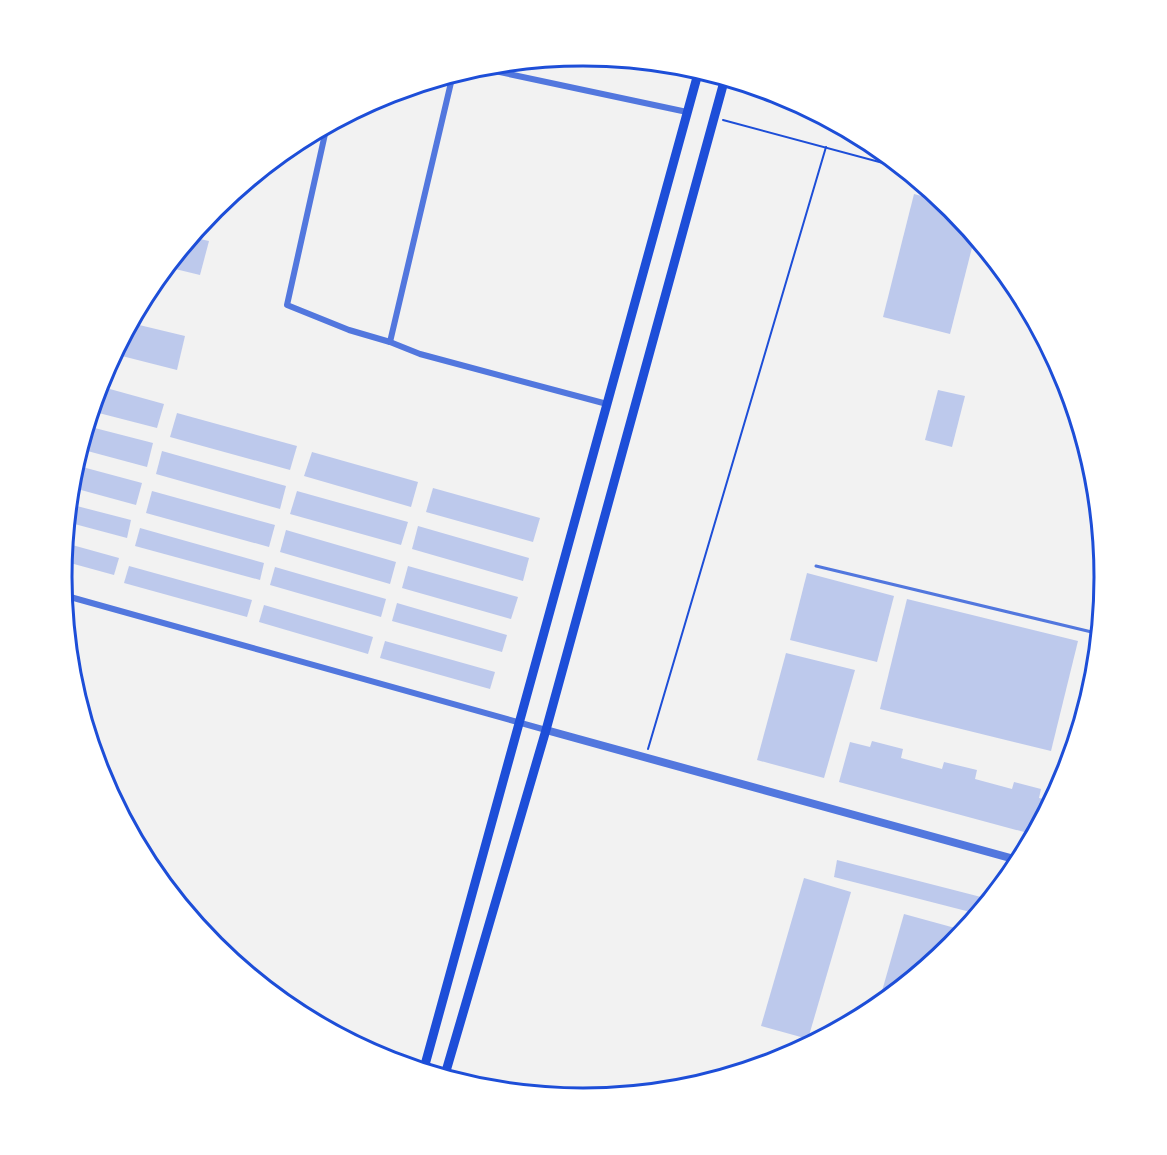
<svg xmlns="http://www.w3.org/2000/svg" width="1167" height="1155" font-family="Raleway,sans-serif">
<rect width="100%" height="100%" fill="#f2f2f2"/>
<g fill="#bdc9ec">
<path d="M914,194L945,202L953,209L975,236L950,334L883,317Z"/>
<path d="M191,237L209,241L200,275L167,267Z"/>
<path d="M131,323L185,336L177,370L114,354Z"/>
<path d="M99,386L164,404L157,428L91,411Z"/>
<path d="M938,390L965,396L952,447L925,440Z"/>
<path d="M177,413L297,446L290,470L170,437Z"/>
<path d="M87,426L153,443L147,467L80,449Z"/>
<path d="M162,451L286,486L280,509L156,474Z"/>
<path d="M312,452L418,482L411,507L304,476Z"/>
<path d="M75,465L142,483L136,505L70,487Z"/>
<path d="M433,488L540,518L533,542L426,512Z"/>
<path d="M152,491L275,525L269,547L146,513Z"/>
<path d="M297,491L408,522L401,545L290,514Z"/>
<path d="M69,504L131,520L127,538L67,522Z"/>
<path d="M418,526L529,558L523,581L412,549Z"/>
<path d="M140,528L264,563L260,580L135,546Z"/>
<path d="M286,530L396,562L390,584L280,552Z"/>
<path d="M65,543L119,558L114,575L63,561Z"/>
<path d="M129,566L252,600L247,617L124,583Z"/>
<path d="M408,566L518,597L511,619L402,588Z"/>
<path d="M275,567L386,599L381,617L270,585Z"/>
<path d="M807,573L894,596L877,662L790,640Z"/>
<path d="M907,599L1078,641L1051,751L880,709Z"/>
<path d="M397,603L507,635L502,652L392,621Z"/>
<path d="M264,605L373,637L368,654L259,622Z"/>
<path d="M385,641L495,672L490,689L380,658Z"/>
<path d="M786,653L855,670L824,778L757,760Z"/>
<path d="M872,741L903,749L901,758L942,769L944,762L977,770L975,779L1012,789L1014,782L1041,789L1039,798L1053,801L1035,835L839,782L850,742L870,747Z"/>
<path d="M837,860L981,897L978,914L834,877Z"/>
<path d="M804,878L851,892L808,1039L761,1026Z"/>
<path d="M904,914L966,931L952,947L895,994L882,991Z"/>
</g>
<g fill="none" stroke-linecap="round" stroke-linejoin="round">
<g stroke="#1d4ed8" stroke-width="2">
<path d="M723,120L898,167"/>
<path d="M648,749L826,147"/>
</g>
<path stroke="#5277de" stroke-width="3" d="M816,566L1100,634"/>
<g stroke="#5277de" stroke-width="6">
<path d="M476,67L687,112"/>
<path d="M327,125L287,305L349,330L390,342L420,354L607,404"/>
<path d="M390,342L453,74"/>
<path d="M63,595L546,730"/>
</g>
<path stroke="#5277de" stroke-width="8" d="M546,730L1021,861"/>
<g stroke="#1d4ed8" stroke-width="9">
<path d="M423,1072L699,70"/>
<path d="M444,1078L546,730L725,78"/>
</g>
</g>
<path d="M0 0H1167V1155H0ZM72 577a511 511 0 1 1 1022 0a511 511 0 1 1-1022 0Z" fill="#fff" fill-rule="evenodd"/>
<path fill="none" stroke="#1d4ed8" stroke-width="3" d="M72 577a511 511 0 1 1 1022 0a511 511 0 1 1-1022 0Z"/>
</svg>
